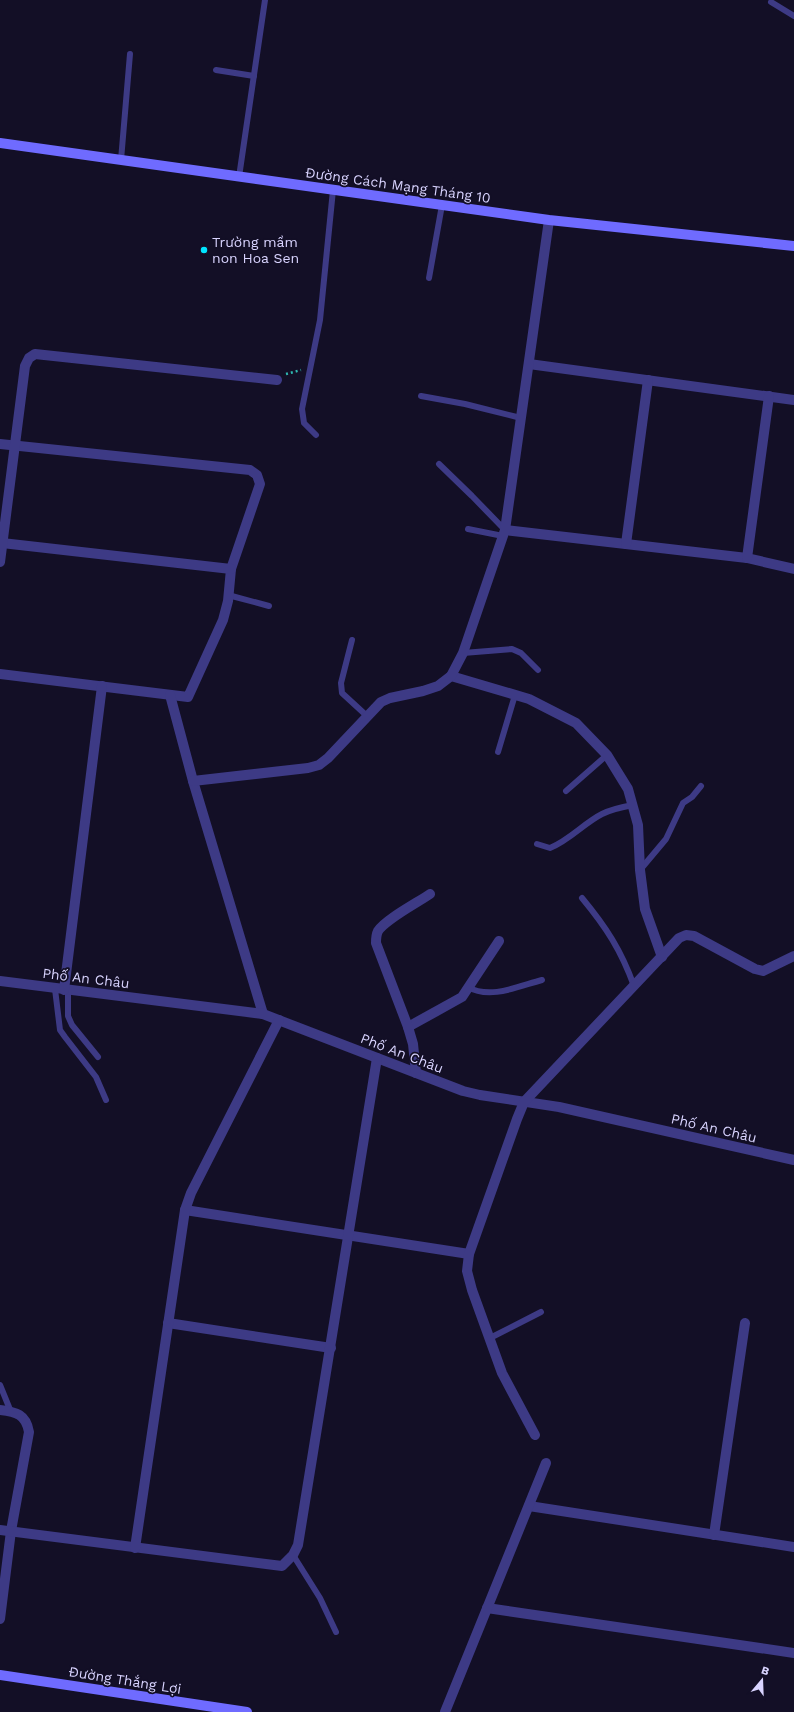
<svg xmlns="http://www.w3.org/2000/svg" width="794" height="1712" font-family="'Work Sans',sans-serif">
<rect width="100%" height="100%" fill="#130f26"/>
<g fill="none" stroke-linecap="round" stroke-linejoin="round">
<path stroke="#2fb8b0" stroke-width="2.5" stroke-dasharray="2 3" stroke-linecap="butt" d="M286,374L301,370"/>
<g stroke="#3d3a85" stroke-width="6">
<path d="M771,2L794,16"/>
<path d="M216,70L254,76"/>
<path d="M121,160L130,54"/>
<path d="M239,177L265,0"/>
<path d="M429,278L442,205"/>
<path d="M421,396L465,404L521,418"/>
<path d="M316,435L304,423L302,409L320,320L333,190"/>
<path d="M439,464L472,496L505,530"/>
<path d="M468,529L503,536"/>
<path d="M228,595L269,606"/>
<path d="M352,640L341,683L342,693L367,716"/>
<path d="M463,653L512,649L521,653L538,670"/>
<path d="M498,752L515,695"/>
<path d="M566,791L607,755"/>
<path d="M537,844L550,848C570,840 584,823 602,814C612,809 622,807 633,805"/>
<path d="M640,870L666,839L683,803L692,797L701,786"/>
<path d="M582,898C606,927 621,950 634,986"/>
<path d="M468,987C490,1000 519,986 542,980"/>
<path d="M55,989L60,1030L65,1037L96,1077L106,1100"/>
<path d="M68,990V1016L72,1025L98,1057"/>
<path d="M490,1338L541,1312"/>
<path d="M0,1385L11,1412"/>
<path d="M293,1555L320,1598L336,1632"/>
</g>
<g stroke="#3d3a85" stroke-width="10">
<path d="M529,364L794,400"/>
<path d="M0,444L250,470L257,475L260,484L231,569L228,601L223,620L188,697L0,674"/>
<path d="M505,530L747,558L794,569"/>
<path d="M2,543L231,569"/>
<path d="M626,544L648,380"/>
<path d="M747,558L769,396"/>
<path d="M0,562L25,366L29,358L35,354L277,380"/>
<path d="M451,676L529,699L576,723L607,755L628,789L638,825L640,870L645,909L662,957"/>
<path d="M170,695L193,781L263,1014"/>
<path d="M193,781L308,768L319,765L328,758L381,702L390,698L423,691L438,686L451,676L463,653L505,530L549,220"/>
<path d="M0,981L263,1014L463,1091L480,1095L559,1107L794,1160"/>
<path d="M64,990L102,686"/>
<path d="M408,1027L462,997L499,941"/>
<path d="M416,1073L413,1044L408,1027L376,943C376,938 376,935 378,931C386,919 417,903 430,894"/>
<path d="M185,1210L469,1254"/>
<path d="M168,1323L331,1348"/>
<path d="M0,1410C16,1412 26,1414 29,1432L11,1531L0,1619"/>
<path d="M535,1435L502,1373L472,1290L467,1271L469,1254L517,1119L524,1102L679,938L686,935L694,936L755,969L763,971L794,956"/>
<path d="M529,1506L794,1547"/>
<path d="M0,1530L282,1566L293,1555L298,1545L377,1058"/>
<path d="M714,1535L745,1323"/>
<path d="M135,1548L185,1210L191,1193L279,1020"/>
<path d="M487,1608L794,1653"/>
<path d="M445,1712L546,1463"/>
</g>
<g stroke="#6f6bff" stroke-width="10">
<path d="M0,143L549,220L794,246"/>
<path d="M0,1675L247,1712"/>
</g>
</g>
<circle fill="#00e5ff" stroke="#130f26" stroke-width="1.5" cx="204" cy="250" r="4"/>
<g text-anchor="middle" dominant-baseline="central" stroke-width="3.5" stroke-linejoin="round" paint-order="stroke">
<g font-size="14" fill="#d9d4ff" stroke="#130f26">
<text transform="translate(398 185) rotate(8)">Đường Cách Mạng Tháng 10</text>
<text transform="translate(86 978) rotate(7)">Phố An Châu</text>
<text transform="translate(402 1053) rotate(21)">Phố An Châu</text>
<text transform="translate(714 1128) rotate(13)">Phố An Châu</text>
<text transform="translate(125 1680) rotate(9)">Đường Thắng Lợi</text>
</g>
<g font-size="14" fill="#d9d4ff" stroke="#130f26" text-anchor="start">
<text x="212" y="242">Trường mầm<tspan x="212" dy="16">non Hoa Sen</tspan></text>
</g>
</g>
<g transform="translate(762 1680) rotate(19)" stroke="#130f26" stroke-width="3" paint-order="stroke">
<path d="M0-3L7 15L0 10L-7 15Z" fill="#d9d4ff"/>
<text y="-6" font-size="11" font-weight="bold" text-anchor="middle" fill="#d9d4ff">B</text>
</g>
</svg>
